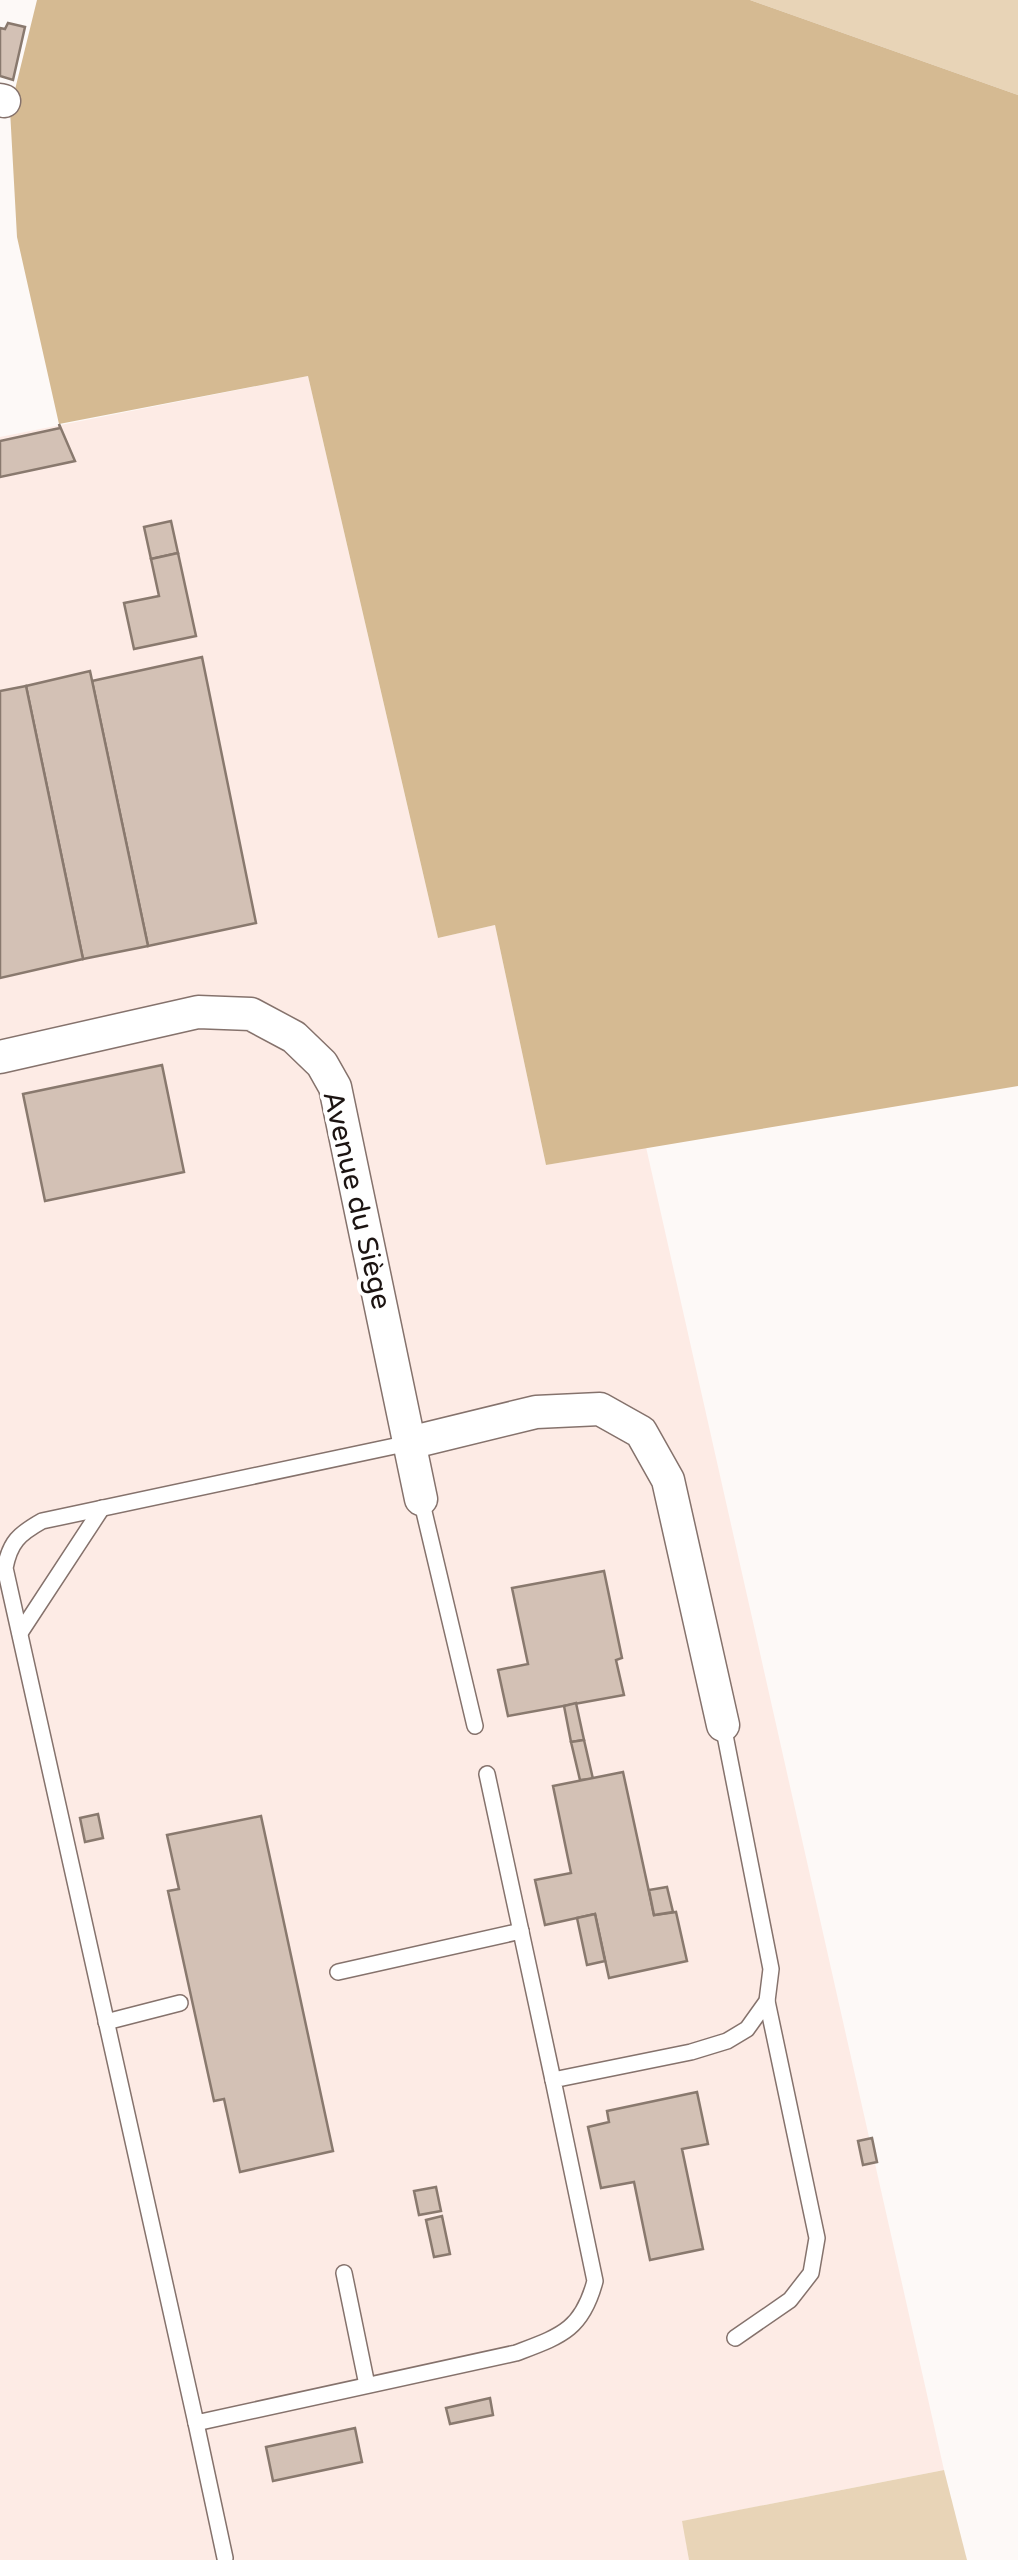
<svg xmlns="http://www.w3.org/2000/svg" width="1018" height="2560" font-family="'Varela Round',sans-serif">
<rect width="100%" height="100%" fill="#fdf9f7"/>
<path fill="#fdebe5" d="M308,376L438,938L495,925L546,1165L646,1147L944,2470L683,2521L689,2560H0V437Z"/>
<g fill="#e8d4b7">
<path d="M750,0H1018V95Z"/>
<path d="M944,2470L967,2560H689L682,2521Z"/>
</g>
<path fill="#d5ba92" d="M37,0H750L1018,95V1086L546,1165L495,925L438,938L308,376L59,424L17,237L10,110Z"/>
<g fill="#d3c1b5" stroke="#89796e" stroke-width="2.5">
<path d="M8,23L25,27L13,80L0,76V28L5,29Z"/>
<path d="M59,424L75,461L0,477V441L60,428Z"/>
<path d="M171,521L178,553L151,559L144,527Z"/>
<path d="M178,553L196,636L134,649L124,603L159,596L151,559Z"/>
<path d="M202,657L256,923L148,946L92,681Z"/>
<path d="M90,671L148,946L83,959L26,686Z"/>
<path d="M26,686L83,959L0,978V691Z"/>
<path d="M162,1065L184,1172L45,1201L23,1094Z"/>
<path d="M604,1571L622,1658L616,1660L624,1695L508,1716L498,1670L528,1664L512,1588Z"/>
<path d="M576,1703L584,1740L571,1742L564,1706Z"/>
<path d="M584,1740L593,1779L580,1780L571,1742Z"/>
<path d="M623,1772L654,1915L676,1912L687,1961L609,1978L595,1914L545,1925L535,1880L571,1873L553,1786Z"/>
<path d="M98,1814L103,1838L85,1842L80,1818Z"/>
<path d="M261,1816L333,2151L240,2172L224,2099L214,2101L168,1891L179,1889L167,1835Z"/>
<path d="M667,1887L673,1912L654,1915L649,1890Z"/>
<path d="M595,1914L605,1961L587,1965L577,1918Z"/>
<path d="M697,2092L708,2144L682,2149L703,2249L650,2260L634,2182L601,2188L588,2127L609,2122L607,2111Z"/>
<path d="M872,2138L877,2162L863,2165L858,2141Z"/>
<path d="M436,2187L441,2211L419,2215L414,2191Z"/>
<path d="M442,2216L450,2254L434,2257L426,2220Z"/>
<path d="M490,2398L493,2415L450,2424L446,2408Z"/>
<path d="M355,2428L362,2462L273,2481L266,2447Z"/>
</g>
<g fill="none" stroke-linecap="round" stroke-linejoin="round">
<g stroke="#85726c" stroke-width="18">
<g id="service">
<path d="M409,1443L42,1521C19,1534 10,1542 5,1568L196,2423L516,2353C561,2336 582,2330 595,2281L553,2080L691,2052L727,2041L747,2029L767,2001L771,1969L723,1725"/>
<path d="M421,1499L475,1726"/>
<path d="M20,1633L102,1508"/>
<path d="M487,1774L553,2080"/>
<path d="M338,1972L521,1931"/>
<path d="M106,2022L180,2003"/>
<path d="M344,2273L367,2385"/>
<path d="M735,2338L790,2300L811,2273L817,2238L767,2001"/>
<path d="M196,2423L225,2558"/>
</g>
</g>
<g stroke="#85726c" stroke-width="35">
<g id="minor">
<path d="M0,100L4,101"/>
<path d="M0,1057L198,1012L251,1014L294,1037L322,1064L335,1087L421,1499"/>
<path d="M409,1443L536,1412L600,1409L641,1432L668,1480L723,1725"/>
</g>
</g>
<use href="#service" stroke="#fff" stroke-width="15"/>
<use href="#minor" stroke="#fff" stroke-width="32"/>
</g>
<g text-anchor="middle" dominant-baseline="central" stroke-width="8" stroke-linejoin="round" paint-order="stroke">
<g font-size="28" fill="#1c1412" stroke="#fff">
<text transform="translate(357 1200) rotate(77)">Avenue du Siège</text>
</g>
</g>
</svg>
